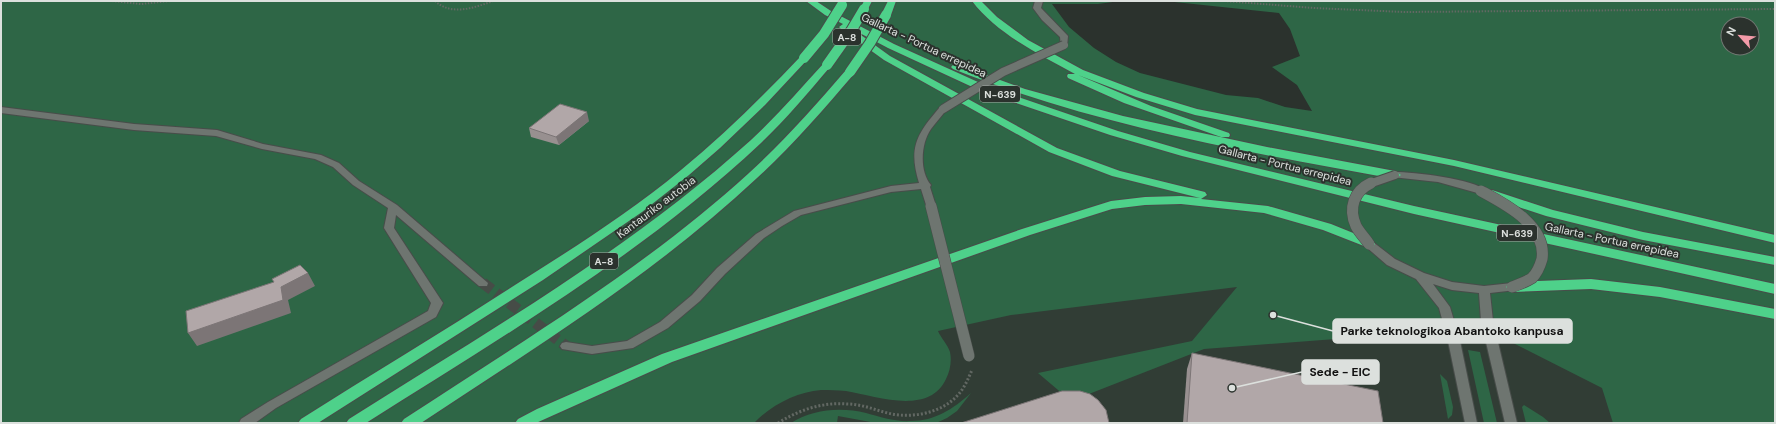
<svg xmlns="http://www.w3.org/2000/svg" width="1776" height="424" font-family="'DM Sans',sans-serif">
<rect width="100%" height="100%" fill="#2b322d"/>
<path fill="#313d35" d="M1164,210L1775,423H561Z"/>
<g fill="#2e6646" fill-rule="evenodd">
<path d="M1,1H1120L1098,4H1052L1069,27L1094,48L1116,62L1140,73L1226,95L1258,98L1285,107L1312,111L1297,85L1272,67L1300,56L1290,29L1279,13L1165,1H1775V423H1613L1602,388L1511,342L1476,334L1478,341L1466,338L1463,331L1424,321L1362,337L1204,349L1071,401L1038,373L1192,341L1237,287L1011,315L938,331C941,338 948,345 950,352C952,361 950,371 946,379C929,416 876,396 846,391C838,390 829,390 821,390C797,392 771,405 754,423H1ZM1728,24H1752V48H1728Z"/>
<path d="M1468,350L1480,352L1497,423H1484Z"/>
<path d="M1440,374L1447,381L1453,407L1452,415L1448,419Z"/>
<path d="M971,393L957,411L947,418L936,423H876L838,416L837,423H791C813,409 841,407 866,413C881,417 895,422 911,421C935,421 953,409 971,393Z"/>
<path d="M1524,405L1543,417L1550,423H1526L1522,407Z"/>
</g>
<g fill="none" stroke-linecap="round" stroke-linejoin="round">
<path stroke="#464c47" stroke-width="11" stroke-dasharray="11 5.5" stroke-linecap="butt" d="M483,283L566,346"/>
<g stroke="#484d4a" stroke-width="2">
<g id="minor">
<path d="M1035,1H1043L1041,8L1068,36L1067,47H1061L1060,37L1042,20L1033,8Z"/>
<path d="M943,106L947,109C942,116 936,122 931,129C921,143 919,171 931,185L930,187L936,206L935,208H927L921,189L891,192L801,215L782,226L764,238L725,274L700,301L668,328L633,348L592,354L562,349L560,346L562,343L566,342L592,346L627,341L660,322L692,295L717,268L756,234L794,211L891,186L919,183C908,147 917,134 940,107Z"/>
<path d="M1,107L134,124L217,130L263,144L321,155L339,163L359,181L397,205L488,283L487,286H479L396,215L394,228L443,303L436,317L276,408L255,423H239L241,419L268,402L428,311L431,303L384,228L388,208L353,185L333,167L315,159L262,149L216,136L134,130L1,113Z"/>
<path d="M1395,172C1412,172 1476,179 1486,191L1481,194L1438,182L1392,177L1390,175Z"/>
<path d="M1369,241L1373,242L1395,259L1424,273L1452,282L1484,286L1512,283L1516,284L1517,287L1516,290L1490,293L1493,321L1517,423H1505L1481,321L1479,293L1452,290L1433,284L1450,307L1460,341L1477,423H1465L1448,341L1439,308L1416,279L1387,265L1365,246L1364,244L1365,242Z"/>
</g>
</g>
<g stroke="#484d4a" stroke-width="2">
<g id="highway">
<path d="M806,1H816L831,11L894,44L989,87L1118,131L1190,152L1414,206L1775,284V294L1414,214L1182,156L1110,135L981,91L888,48L854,30L890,56L1057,148L1120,171L1205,192L1207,195L1201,199L1268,206L1331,224L1373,241L1375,244L1373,247L1369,248L1323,230L1264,213L1181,204L1145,205L1112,209L1030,235L672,362L536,423H515L518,419L537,409L662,354L1022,229L1111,201L1145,197L1181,196L1200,198L1112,176L1049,152L884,60L841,29L839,27L843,24L825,15Z"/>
<path d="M864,1H872L867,11L864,12L860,9Z"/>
<path d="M888,1H896L891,15L886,18L881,15Z"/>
<path d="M972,1H981L997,17L1028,40L1083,70L1144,93L1197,109L1454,160L1775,235V243L1454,166L1195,115L1136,97L1078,75L1151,106L1229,133L1230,135L1229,137H1221L1124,103L1068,78L1067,76L1068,74H1075C1039,54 997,34 972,1Z"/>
<path d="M804,55L807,56L809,58L807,60L765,105L720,148L689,175L642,212L543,280L318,423H298L301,419C372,374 444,331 515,285C572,249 629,213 681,170C724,135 763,96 801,56Z"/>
<path d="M827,62L830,63L832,65L830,67C808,93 786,119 761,143C643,254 502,337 366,423H346L349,419C487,332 629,250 751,140C777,116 800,89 824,63Z"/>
<path d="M956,64L1025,89L1123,116L1267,147L1395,171L1401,175L1395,179C1246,152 1094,125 953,69L951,67L953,65Z"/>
<path d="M850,69L855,72L854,74C823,110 792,146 757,178C656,273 536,347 421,423H401L404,419C521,342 645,268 749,173C784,141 815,106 846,70Z"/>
<path d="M1492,190L1553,210L1643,232L1775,257V265L1643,240L1546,216L1488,197L1486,194L1488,191Z"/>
<path d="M1591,279L1660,287L1775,309V319L1660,297L1591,289L1513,292L1508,290L1506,287L1508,284L1513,282Z"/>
</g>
</g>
<g stroke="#626863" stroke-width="2" stroke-dasharray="1.5 1.5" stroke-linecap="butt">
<path d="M112,1L141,4L170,1"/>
<path d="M435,1C451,16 474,8 493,1"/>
<path d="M1224,1L1314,8L1404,12L1775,9"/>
</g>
<path stroke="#626863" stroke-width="3" stroke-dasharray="2 2" stroke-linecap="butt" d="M778,423C799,410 822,402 847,404C863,404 877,411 892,414C913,418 941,413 957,396C964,389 968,379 972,370"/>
<use href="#minor" fill="#6e7570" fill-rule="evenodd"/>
<use href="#highway" fill="#4ed18a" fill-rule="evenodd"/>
<g stroke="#484d4a" stroke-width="10" stroke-linecap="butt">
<g id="minor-bridge-far1">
<path d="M943,109L1003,72L1064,45"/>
<path d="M1369,184L1395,175"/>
</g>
</g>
<g stroke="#484d4a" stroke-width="12" stroke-linecap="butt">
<g id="minor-bridge">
<path d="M1481,191C1505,204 1547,225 1542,259C1540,266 1537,273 1532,278C1526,282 1519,284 1512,287"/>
<path d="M931,206L969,356"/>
<path d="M1369,244C1365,238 1359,232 1356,226C1348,208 1354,191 1371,183"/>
</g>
</g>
<g stroke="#484d4a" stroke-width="12" stroke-linecap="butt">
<g id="highway-bridge">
<path d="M804,58L824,34L842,5"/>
<path d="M827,65L851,31L864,9"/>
<path d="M850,72L870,43L886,15"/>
</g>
</g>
<use href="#minor-bridge-far1" stroke="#6e7570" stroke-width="8"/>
<use href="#minor-bridge" stroke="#6e7570" stroke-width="11"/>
<use href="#highway-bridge" stroke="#4ed18a" stroke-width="10"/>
</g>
<g fill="#989090">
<path d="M589,121L559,145L531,137L529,128Z"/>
<path d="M1192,353L1383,423H1183L1187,369Z"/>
</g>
<g fill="#7c7576">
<path d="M587,112L589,121L559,145L556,137Z"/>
<path d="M308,273L315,286L288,300L291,313L197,346L188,333Z"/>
</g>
<g fill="#b1a7a8" stroke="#7c7576">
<path d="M560,104L587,112L556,137L529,128Z"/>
<path d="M300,265L308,273L281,287L283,300L188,333L186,311L274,282L272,279Z"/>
<path d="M1192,353L1378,391L1383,423H1187Z"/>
<path d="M1062,391H1080L1090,394L1098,400L1106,410L1109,423H961Z"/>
</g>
<g text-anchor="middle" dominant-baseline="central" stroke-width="4" stroke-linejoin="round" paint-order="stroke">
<g fill="#2b322d" stroke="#a7aca8" stroke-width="1">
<rect x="833" y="29" width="28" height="16" rx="3"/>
<rect x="980" y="86" width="40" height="16" rx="3"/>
<rect x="1497" y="225" width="40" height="16" rx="3"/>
<rect x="590" y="253" width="28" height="16" rx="3"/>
</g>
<g font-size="10" font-weight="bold" fill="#dce0dd">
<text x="847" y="37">A-8</text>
<text x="1000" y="94">N-639</text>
<text x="1517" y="233">N-639</text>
<text x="604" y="261">A-8</text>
</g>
<g font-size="11" fill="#dce0dd" stroke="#2b322d">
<text transform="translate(924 45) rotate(25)">Gallarta - Portua errepidea</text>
<text transform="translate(1285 165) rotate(14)">Gallarta - Portua errepidea</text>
<text transform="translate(656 207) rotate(-37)">Kantauriko autobia</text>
<text transform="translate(1612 240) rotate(12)">Gallarta - Portua errepidea</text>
</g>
</g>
<path fill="none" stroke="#dce0dd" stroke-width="1.5" d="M1273 315L1333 331M1232 388L1302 372"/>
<g fill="#dce0dd" stroke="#2b322d" stroke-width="1.5">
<circle cx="1273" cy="315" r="4"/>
<circle cx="1232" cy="388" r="4"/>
</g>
<g fill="#dce0dd" stroke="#dce0dd" stroke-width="1.5">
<rect x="1333" y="319" width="239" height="24" rx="4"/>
<rect x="1302" y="360" width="77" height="24" rx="4"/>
</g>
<g font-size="12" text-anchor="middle" font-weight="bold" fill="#111">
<text x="1452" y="335">Parke teknologikoa Abantoko kanpusa</text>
<text x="1340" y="376">Sede - EIC</text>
</g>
<rect width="1776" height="424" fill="none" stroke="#dce0dd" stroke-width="4"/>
<g transform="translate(1740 36) rotate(297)"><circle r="19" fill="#2b322d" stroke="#727873"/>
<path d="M0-3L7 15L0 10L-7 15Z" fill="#f39aa8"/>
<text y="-6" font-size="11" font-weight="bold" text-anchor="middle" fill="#dce0dd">N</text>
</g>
</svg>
